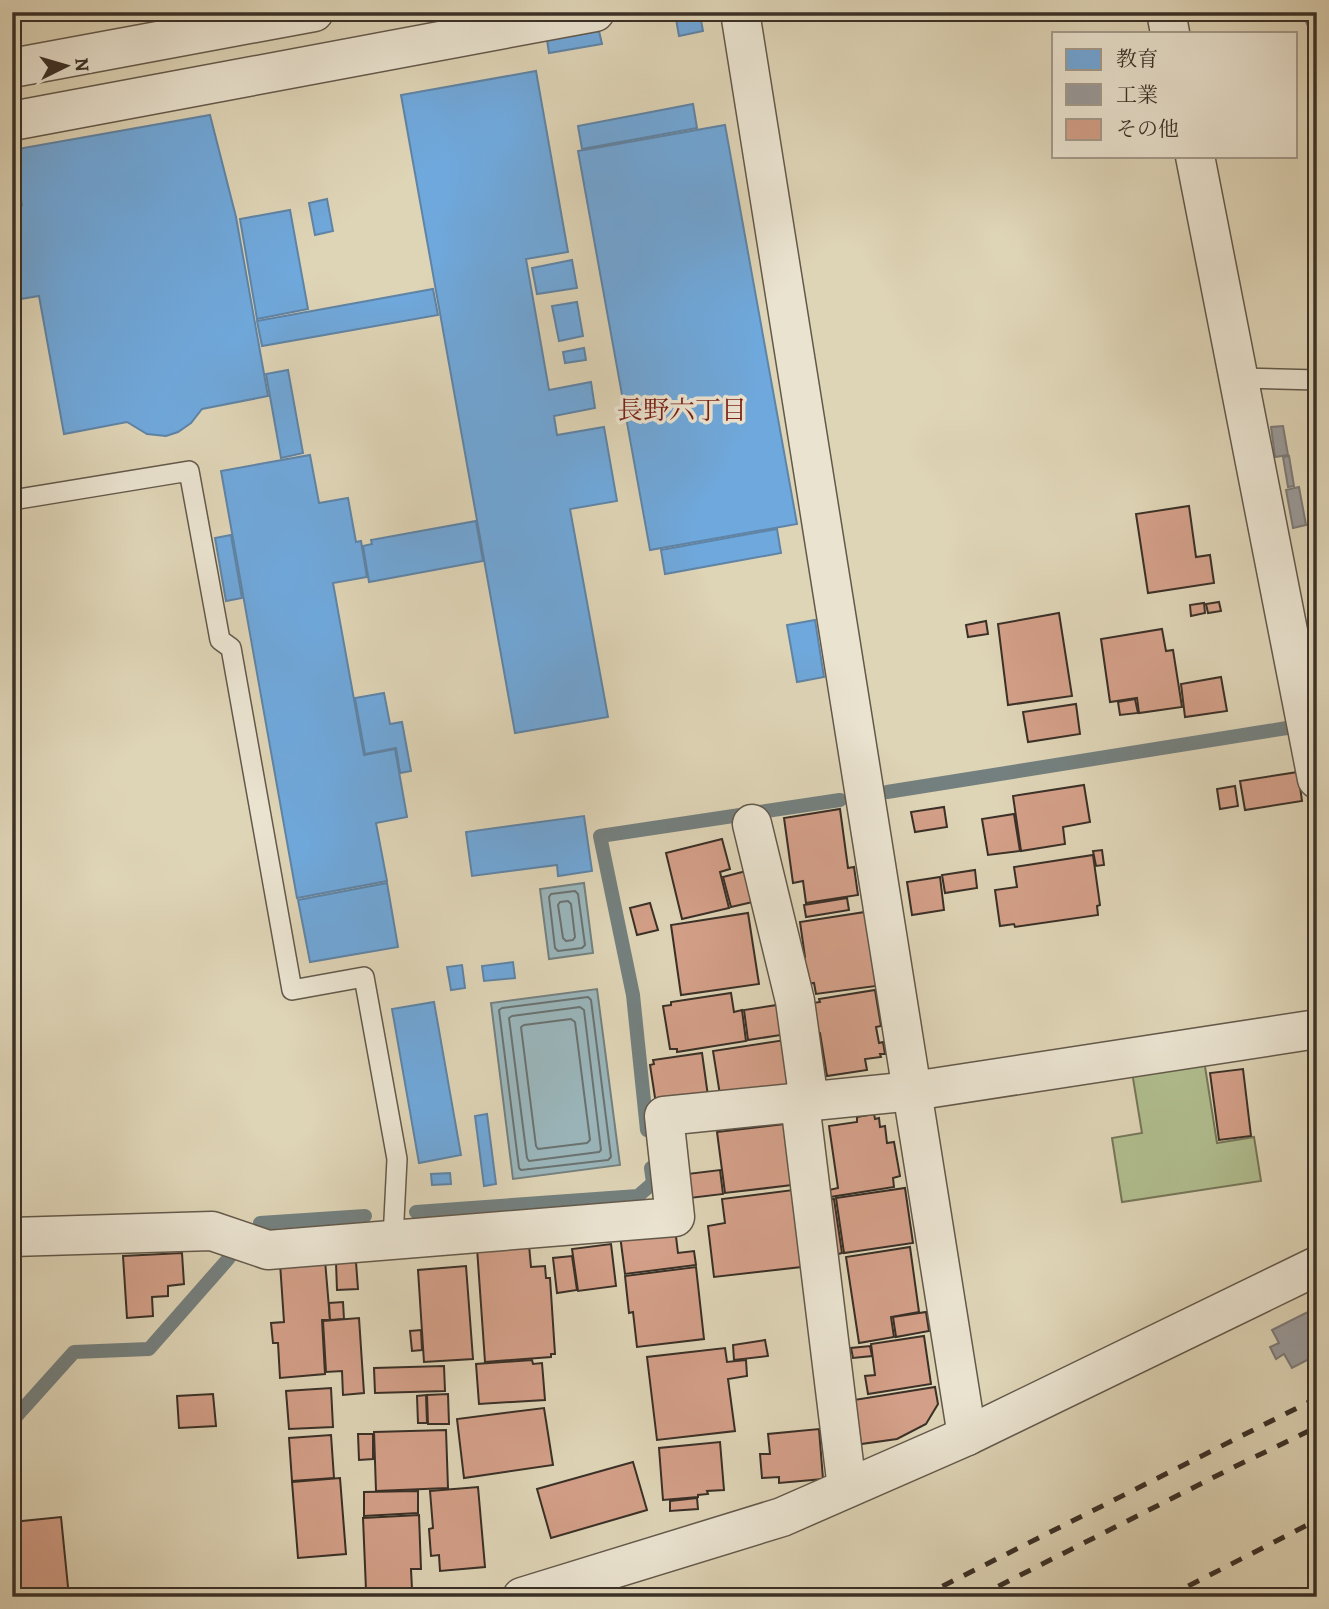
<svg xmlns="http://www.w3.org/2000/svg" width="1329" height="1609" font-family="Alegreya,'Noto Serif JP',serif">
<rect width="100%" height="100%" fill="#ded4b6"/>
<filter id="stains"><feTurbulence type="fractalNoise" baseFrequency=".00286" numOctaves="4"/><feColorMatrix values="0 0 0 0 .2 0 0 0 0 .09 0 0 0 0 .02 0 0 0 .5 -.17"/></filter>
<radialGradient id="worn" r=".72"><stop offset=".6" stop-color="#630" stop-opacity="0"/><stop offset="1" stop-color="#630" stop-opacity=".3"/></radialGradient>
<path fill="#b0bd8e" stroke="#75765a" stroke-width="2" d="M1204,1060L1217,1143L1254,1137L1261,1181L1122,1202L1112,1138L1142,1133L1132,1072Z"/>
<g fill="#9ab5ba" stroke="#74807f" stroke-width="2">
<path d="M584,883L593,953L549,959L540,889Z"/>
<path d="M597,989L620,1165L513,1179L491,1003Z"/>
</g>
<g fill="#6fa8dc" stroke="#5f84a6" stroke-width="2">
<path d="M700,15L703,31L679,36L676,19Z"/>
<path d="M599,31L602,44L549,53L547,40Z"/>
<path d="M536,71L568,252L526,259L549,390L591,382L595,408L554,416L557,435L604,427L617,501L570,509L608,717L515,733L401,95Z"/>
<path d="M693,104L697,128L582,149L578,126Z"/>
<path d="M210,115L236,217L268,396L202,409L191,423L178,432L166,436L147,434L127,422L64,434L39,296L14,300L12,288V206L22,205L12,150Z"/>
<path d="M725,125L797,524L650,550L578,151Z"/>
<path d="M327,199L333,231L315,235L309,203Z"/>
<path d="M290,210L308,309L257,319L240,219Z"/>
<path d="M572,260L577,288L537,294L532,268Z"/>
<path d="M433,289L438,315L262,346L257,321Z"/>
<path d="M577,302L583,336L559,341L552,306Z"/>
<path d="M584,348L586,360L565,363L563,352Z"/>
<path d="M288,370L303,453L281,458L266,374Z"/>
<path d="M310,455L319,503L348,498L356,542L361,541L367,577L333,583L364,755L395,749L407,817L376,823L387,881L297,898L221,471Z"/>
<path d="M476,521L483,561L369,582L363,546L372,544L371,540Z"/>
<path d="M777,529L781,553L665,574L661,550Z"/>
<path d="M231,535L242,598L226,601L215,538Z"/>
<path d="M815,620L824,677L797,682L787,625Z"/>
<path d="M384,693L390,724L402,722L411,771L400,773L396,748L365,754L355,698Z"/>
<path d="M584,816L592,871L558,876L557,865L472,876L466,832Z"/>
<path d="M387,883L398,947L310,962L298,900Z"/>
<path d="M513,962L515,978L484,981L482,966Z"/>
<path d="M462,965L465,988L451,990L447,967Z"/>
<path d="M434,1002L461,1155L419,1163L392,1009Z"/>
<path d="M487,1114L496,1184L484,1186L475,1116Z"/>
<path d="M450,1173L451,1184L432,1185L431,1174Z"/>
</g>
<g fill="#999" stroke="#7c7a77" stroke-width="2">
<path d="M1283,426L1288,455L1275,457L1271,427Z"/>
<path d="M1289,456L1294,486L1288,487L1283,457Z"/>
<path d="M1299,487L1306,525L1293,528L1286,490Z"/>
<path d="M1317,1302V1355L1292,1368L1284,1354L1276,1359L1270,1347L1279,1343L1272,1330L1316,1308L1313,1304Z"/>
</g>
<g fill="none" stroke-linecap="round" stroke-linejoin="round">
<g stroke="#6a7270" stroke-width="2">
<path d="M575,891L578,894L585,945L582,948L558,951L555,948L549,897L551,894Z"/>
<path d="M568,901L571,904L575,937L573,940L566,941L563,938L558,905L560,902Z"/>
<path d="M588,997L591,1000L611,1157L608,1160L521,1170L519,1168L499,1010L502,1008Z"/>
<path d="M580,1007L584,1010L601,1150L599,1152L529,1161L527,1158L509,1018L512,1016Z"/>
<path d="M571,1019L575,1022L590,1140L587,1143L538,1149L536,1146L521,1027L524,1025Z"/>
</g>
<g stroke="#74807f" stroke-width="14">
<path d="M1308,12L1317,31"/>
<path d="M887,792L1287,728"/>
<path d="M647,1130L633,995L600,836L840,800"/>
<path d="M416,1212L638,1196L653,1183L651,1168"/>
<path d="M260,1223L365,1216"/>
<path d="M12,1421L74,1352L149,1349L229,1258"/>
</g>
</g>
<g fill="#d39f88" stroke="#3a3027" stroke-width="2">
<path d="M12,12H16L19,47H12Z"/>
<path d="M1189,506L1196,557L1210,555L1214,583L1148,593L1136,514Z"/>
<path d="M1219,602L1221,611L1208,613L1206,604Z"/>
<path d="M1204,603L1205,613L1191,616L1190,605Z"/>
<path d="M1059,613L1072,696L1008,705L998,624Z"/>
<path d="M986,621L988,634L968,637L966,625Z"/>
<path d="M1162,629L1166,651L1173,650L1182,707L1139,713L1137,698L1110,702L1101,639Z"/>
<path d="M1221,677L1227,711L1185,717L1181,684Z"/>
<path d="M1135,699L1138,713L1120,715L1118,702Z"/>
<path d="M1076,704L1080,734L1028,742L1023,712Z"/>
<path d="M1298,772L1302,801L1245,810L1240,781Z"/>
<path d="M1084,785L1090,822L1063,827L1065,844L1021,851L1013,796Z"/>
<path d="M1235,786L1238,806L1220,809L1217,789Z"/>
<path d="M944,807L947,827L915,832L911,812Z"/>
<path d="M840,809L848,868L854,867L858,895L806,903L803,881L793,883L784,818Z"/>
<path d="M1014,814L1020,851L988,855L982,819Z"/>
<path d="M722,839L730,869L720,872L729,908L682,919L666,853Z"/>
<path d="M1102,850L1104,865L1096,866L1093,851Z"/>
<path d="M1093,855L1100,905L1097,906L1098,915L1015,927L1014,924L1000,926L995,890L1017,887L1014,867Z"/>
<path d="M750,870L757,901L731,907L723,877Z"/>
<path d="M975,870L977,888L945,893L942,875Z"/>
<path d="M940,877L944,910L912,915L907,882Z"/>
<path d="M847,898L849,910L806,917L804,905Z"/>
<path d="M650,903L658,930L637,935L630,908Z"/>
<path d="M865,912L876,986L816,994L814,983L803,985L799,958L805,957L800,922Z"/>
<path d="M748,913L759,984L681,995L671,925Z"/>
<path d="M875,990L881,1026L876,1027L879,1043L883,1042L885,1054H880L881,1057L865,1059L867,1070L827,1076L820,1033L811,1034L806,1004L820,1002L819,999Z"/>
<path d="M731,993L734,1012L742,1010L746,1041L677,1052V1049H670L663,1006L671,1005V1002Z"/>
<path d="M777,1005L781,1035L748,1040L744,1010Z"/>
<path d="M785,1040L799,1089L721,1101L713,1051Z"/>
<path d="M702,1053L708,1096L656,1104L650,1065L654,1064L653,1060Z"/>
<path d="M1243,1069L1251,1136L1219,1140L1210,1073Z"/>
<path d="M874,1114L875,1119L879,1118L880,1127L885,1126L887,1143L894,1142L900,1176L893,1178L894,1187L830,1197L829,1190L838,1188L829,1126L857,1122V1117Z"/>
<path d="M793,1123L801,1184L725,1193L717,1132Z"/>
<path d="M720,1170L723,1194L690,1198L687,1174Z"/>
<path d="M905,1188L913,1243L844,1253L836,1198Z"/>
<path d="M801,1189L810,1266L714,1277L708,1226L725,1223L722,1199Z"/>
<path d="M834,1199L842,1253L835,1255L827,1200Z"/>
<path d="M675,1228L678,1253L694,1251L696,1265L625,1274L620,1235Z"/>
<path d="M611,1244L616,1286L578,1291L572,1249Z"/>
<path d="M529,1245L531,1267L545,1266L546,1278H550L555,1354H551V1357L485,1362L477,1248Z"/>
<path d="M910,1247L919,1312L891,1317L894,1337L859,1343L846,1257Z"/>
<path d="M182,1253L184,1284L168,1286V1296L152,1297L153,1316L127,1318L123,1256Z"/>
<path d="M572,1256L577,1290L557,1293L553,1258Z"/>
<path d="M325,1260L330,1320H322L325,1374L280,1378L278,1343H273L271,1323L284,1322L280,1263Z"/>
<path d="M356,1262L358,1289L337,1290L336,1263Z"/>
<path d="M466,1266L473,1359L424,1362L418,1270Z"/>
<path d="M696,1267L704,1339L637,1347L633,1312L629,1313L625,1276Z"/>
<path d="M343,1302L344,1319L330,1320L329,1303Z"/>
<path d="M926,1312L929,1331L896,1337L893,1317Z"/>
<path d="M359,1318L364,1393L343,1395L342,1371L326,1372L323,1321Z"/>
<path d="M421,1330L422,1350L412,1351L410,1331Z"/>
<path d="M924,1336L931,1384L868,1394L865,1376L875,1375L871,1344Z"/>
<path d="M765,1340L768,1356L734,1360L733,1345Z"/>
<path d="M870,1346L872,1356L853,1358L851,1348Z"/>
<path d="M725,1348L727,1362L746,1360L747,1376L728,1379L735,1431L657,1440L647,1357Z"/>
<path d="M532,1360L533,1364L542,1363L545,1400L479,1404L476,1364Z"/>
<path d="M444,1366L445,1391L375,1393L374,1368Z"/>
<path d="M935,1387L938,1404L926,1424L897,1439L861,1444L854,1400Z"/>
<path d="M331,1388L333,1427L289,1429L286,1391Z"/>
<path d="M213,1394L216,1426L179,1428L177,1396Z"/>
<path d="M448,1394L449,1424H428L427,1395Z"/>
<path d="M426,1395L427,1423H418L417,1396Z"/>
<path d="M544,1408L553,1465L464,1478L457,1419Z"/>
<path d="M819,1429L823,1479L779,1483V1477L762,1478L760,1454H770L768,1434Z"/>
<path d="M446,1430L448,1488L376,1491L374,1432Z"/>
<path d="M358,1434H373V1459L359,1460Z"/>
<path d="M331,1435L334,1478L292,1481L289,1438Z"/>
<path d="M720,1442L724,1490L707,1491L708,1494L698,1495V1497L663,1500L659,1448Z"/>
<path d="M633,1462L647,1510L551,1538L537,1489Z"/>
<path d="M340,1478L346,1554L298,1558L292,1482Z"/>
<path d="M478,1487L485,1567L440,1571L439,1555L431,1556L429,1529L433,1528L430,1491Z"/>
<path d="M418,1491V1513L364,1516V1492Z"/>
<path d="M697,1498L698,1509L670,1511V1501Z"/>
<path d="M419,1515L421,1569H411L412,1589L366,1590L363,1518Z"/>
<path d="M61,1517L69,1597H21L13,1522Z"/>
<rect x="367" y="1591" width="23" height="6"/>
</g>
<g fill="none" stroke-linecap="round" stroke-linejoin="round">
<g stroke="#63594b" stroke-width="22">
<g id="lane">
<path d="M1239,378L1317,380"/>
<path d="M12,500L189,471L220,640L231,648L292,990L364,977L397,1159L393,1239"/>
</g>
</g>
<g stroke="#63594b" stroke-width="41">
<g id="street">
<path d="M740,12L967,1436"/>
<path d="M1166,12L1170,33"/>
<path d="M12,68L314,12"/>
<path d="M12,121L595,12"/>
<path d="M1195,156L1317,779"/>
<path d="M752,824L795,1001L809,1102"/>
<path d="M800,1103L847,1488"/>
<path d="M12,1237L212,1231L268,1250L675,1217L664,1116L913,1091L1317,1029"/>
<path d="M522,1597L782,1517L967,1436L1317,1266"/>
</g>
</g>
<use href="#lane" stroke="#eae3d0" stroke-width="19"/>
<use href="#street" stroke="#eae3d0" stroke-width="38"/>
<g stroke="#3a3027" stroke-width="5" stroke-dasharray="12 12" stroke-linecap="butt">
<path d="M921,1597L1317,1398"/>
<path d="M977,1597L1232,1468L1317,1427"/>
<path d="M1167,1597L1317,1520"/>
</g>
</g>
<g text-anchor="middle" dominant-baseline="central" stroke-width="7" stroke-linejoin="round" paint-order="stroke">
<g font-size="26" fill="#7a1f14" stroke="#eae3d0">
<text x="682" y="410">長野六丁目</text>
</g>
</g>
<rect width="1329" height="1609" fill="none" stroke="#ded4b6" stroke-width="42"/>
<rect x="14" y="14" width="1301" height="1581" fill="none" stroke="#3a3027" stroke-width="3.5"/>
<rect x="21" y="21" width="1287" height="1567" fill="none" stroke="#3a3027" stroke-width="2"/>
<rect x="1052" y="32" width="245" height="126" fill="#eae3d0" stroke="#a49b8c" stroke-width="2"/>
<rect x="1066" y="49" width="35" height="21" fill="#6fa8dc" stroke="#a49b8c" stroke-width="2"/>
<text x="1116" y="66" font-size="21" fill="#3a3027">教育</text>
<rect x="1066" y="84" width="35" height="21" fill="#999999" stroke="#a49b8c" stroke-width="2"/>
<text x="1116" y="102" font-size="21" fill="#3a3027">工業</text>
<rect x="1066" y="119" width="35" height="21" fill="#d39f88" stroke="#a49b8c" stroke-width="2"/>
<text x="1116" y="136" font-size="21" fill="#3a3027">その他</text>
<g transform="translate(66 66) rotate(85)" stroke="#eae3d0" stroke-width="5" paint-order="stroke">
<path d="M0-5L12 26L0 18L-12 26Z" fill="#3a3027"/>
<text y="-10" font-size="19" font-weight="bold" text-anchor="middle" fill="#3a3027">N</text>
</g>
<rect width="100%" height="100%" filter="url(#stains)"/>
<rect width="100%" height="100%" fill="url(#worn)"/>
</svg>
